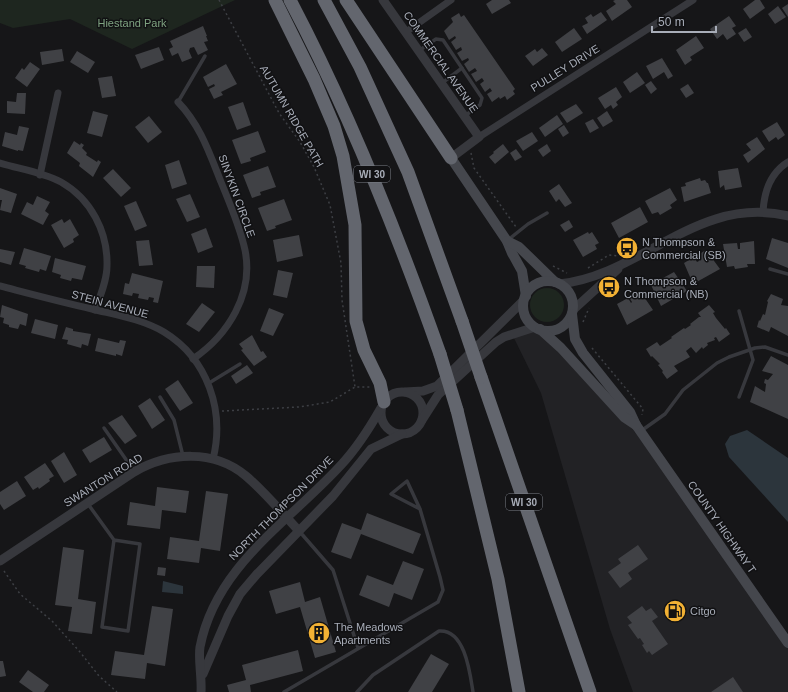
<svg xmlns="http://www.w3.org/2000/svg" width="788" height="692" font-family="Arial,sans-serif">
<rect width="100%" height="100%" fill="#161618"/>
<path fill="#222225" d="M535,327L624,417L788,643V692H633L610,629L541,393L512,334Z"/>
<g fill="#1e261f">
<path d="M0,0H235L132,49L70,19L13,28L0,23Z"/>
<circle cx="547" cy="305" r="17"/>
</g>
<g fill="#2c353c">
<path d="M747,430L788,458V522L729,457L725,444L730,436Z"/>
<path d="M163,581L183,586V594L162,592Z"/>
</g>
<g fill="#404145">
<path d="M492,0H509L511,3L492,14L486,4Z"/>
<path d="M615,0H627L632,7L612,21L606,11L616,4L613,1Z"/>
<path d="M755,0H760L765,8L750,19L743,9Z"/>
<path d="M788,4V17L782,8Z"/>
<path d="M778,6L786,17L775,24L768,14Z"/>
<path d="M601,12L607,20L587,34L582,26L588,23L585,18L591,14L593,17Z"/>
<path d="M459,13L461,17L464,15L515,89L513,91L515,94L507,100L505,96L500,99L499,97L492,102L487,94L492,91L490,88L485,92L480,84L484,81L482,78L476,82L471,74L477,71L475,68L469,72L464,64L469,60L468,58L462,61L457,53L462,50L461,47L456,50L451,42L456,38L455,36L449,40L444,31L453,22L451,18Z"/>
<path d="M729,16L736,26L732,28L736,34L727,40L723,34L717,39L710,29Z"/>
<path d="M203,26L207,36H206L208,41L204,42L208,50L198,55L194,47L190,48L189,51L192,58L182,62L178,53L172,56L169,49L173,47L170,41Z"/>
<path d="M574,28L582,39L562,52L555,42Z"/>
<path d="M746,28L752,37L744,42L738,33Z"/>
<path d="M696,36L704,48L690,57L692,60L685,65L676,50Z"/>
<path d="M159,47L164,60L141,69L135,55Z"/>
<path d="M542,48L548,55L533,66L525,56L535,49L537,52Z"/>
<path d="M62,49L64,61L42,65L40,52Z"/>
<path d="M77,51L95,62L88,73L70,62Z"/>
<path d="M662,58L673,76L668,79L664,72L653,79L646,66Z"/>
<path d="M30,62L40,69L27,87L15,78L22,68L24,70Z"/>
<path d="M226,64L237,84L221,92L223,95L214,99L209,89L215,86L214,84L208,87L203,77Z"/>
<path d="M637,72L645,83L630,93L623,82Z"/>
<path d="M112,76L116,96L102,98L98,78Z"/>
<path d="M651,81L657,89L651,94L645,85Z"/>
<path d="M688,84L694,93L686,98L680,89Z"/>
<path d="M616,87L622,97L616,102L618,105L613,109L611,105L605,109L598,98Z"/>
<path d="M17,93H26L25,114L7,113V101L16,102Z"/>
<path d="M243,102L251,125L237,130L228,107Z"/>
<path d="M576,104L583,113L567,123L560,113Z"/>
<path d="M93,111L108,115L102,137L87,133Z"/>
<path d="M607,111L613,121L603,127L597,118Z"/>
<path d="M557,115L563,124L545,137L539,128Z"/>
<path d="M149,116L162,132L148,143L135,127Z"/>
<path d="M593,119L599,128L590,133L585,123Z"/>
<path d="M777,122L785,135L778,140L776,137L769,142L762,131Z"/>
<path d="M564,125L569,133L563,137L558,129Z"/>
<path d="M19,126L29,128L23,151L18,150V151L2,146L5,132L17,135Z"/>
<path d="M258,131L266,152L250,158L251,161L241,164L232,140Z"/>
<path d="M532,132L538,141L523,151L516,141Z"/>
<path d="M757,137L765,149L748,163L743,155L751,150L746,144Z"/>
<path d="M74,141L80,145L81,143L84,145L82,148L87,153L86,155L97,162L98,160L101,162L93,177L79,166L80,163L67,153Z"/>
<path d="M503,144L509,152L495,164L489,157L494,153L493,152Z"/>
<path d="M547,144L551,151L543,157L538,150Z"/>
<path d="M516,149L522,157L515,161L510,153Z"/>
<path d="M179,160L187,184L172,189L165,165Z"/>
<path d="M268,166L276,187L260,192L261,195L252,198L243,175Z"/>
<path d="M738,168L742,187L725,190L724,185L720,188L718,171Z"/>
<path d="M113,169L131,188L121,197L103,178Z"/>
<path d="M700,178L701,181L705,180L707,183H708L711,193L684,202L681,187L686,186L685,183Z"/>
<path d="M559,184L572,203L565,207L559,199L556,202L549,191Z"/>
<path d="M0,188L17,194L11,213L0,210L2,200H0Z"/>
<path d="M670,188L677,200L670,205L672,208L660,215L658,212L652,214L645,201Z"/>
<path d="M190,194L200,217L187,222L176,199Z"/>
<path d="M37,196L50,202L45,211L49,214L43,225L21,214L27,202L33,205Z"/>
<path d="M284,199L292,220L275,226L276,228L267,231L258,208Z"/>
<path d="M136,201L147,226L135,231L124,206Z"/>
<path d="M640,207L648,222L619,238L611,223Z"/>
<path d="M62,219L64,223L70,219L79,235L73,239L74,242L64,248L51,225Z"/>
<path d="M569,220L573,227L565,232L560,225Z"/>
<path d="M206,228L213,247L198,253L191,234Z"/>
<path d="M588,232L589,234L592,232L599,243L595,245L597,249L583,257L573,240Z"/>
<path d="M299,235L303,256L277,262L273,240Z"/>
<path d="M772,238L788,243V268L766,259Z"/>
<path d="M149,240L153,265L139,266L136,241Z"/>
<path d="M754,241L755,264H747L748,267L735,269L734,266L727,267L723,244L737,243L738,249H740V243Z"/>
<path d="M24,248L51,256L46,271L40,269L39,272L25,268L26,266L19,264Z"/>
<path d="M0,249L15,252L11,265L0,262Z"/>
<path d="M706,250L720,269L693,284L684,263L694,257L697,262L699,261L696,256Z"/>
<path d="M55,258L86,266L82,280L72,278L71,281L60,278L61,275L52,272Z"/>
<path d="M197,266H215L214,288L196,287Z"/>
<path d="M278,270L293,273L287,298L273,295Z"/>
<path d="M674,272L687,291L661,306L651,285L662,279L665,284L666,283L663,278Z"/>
<path d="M132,273L163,281L158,303L153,302L154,298L149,297L148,300L138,298L139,294L133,293L132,296L123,294L125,283L129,284Z"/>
<path d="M640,291L653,310L627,325L617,304L628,298L631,303L632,302L629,297Z"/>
<path d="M771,294L783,299L781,305L788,306V336L771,327L769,332L757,327L759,320L760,321L763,314L765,315L768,302L767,301Z"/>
<path d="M202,303L215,312L199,332L186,324Z"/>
<path d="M2,305L28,314L26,326L20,324L18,329L9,327V325L3,323L4,318L0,317Z"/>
<path d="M709,305L715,312L713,313L716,318L725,329L726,328L730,334L719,342L716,337L714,338L715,340L707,343L708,345L703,349L702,347L696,353L691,347L686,351L690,357L674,366L678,371L667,379L662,372L663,371L658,365L660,364L652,356L651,357L646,349L657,342L660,346L672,338L671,337L684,328L685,329L691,325L690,324L699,317H701L698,313Z"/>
<path d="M269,308L284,314L273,336L260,331Z"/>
<path d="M35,319L58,325L55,339L31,333Z"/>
<path d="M66,327L73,329V331L91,334L88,346L82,344L81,348L67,344L68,340L62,339Z"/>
<path d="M252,335L261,352L263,351L267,357L254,366L241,350L243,349L239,344Z"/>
<path d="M98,338L119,343L120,340L126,341L122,356L116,354V356L95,351Z"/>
<path d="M771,356L788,365V419L750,402L755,386L765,392L766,384L764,383L765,379L768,380L773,374L762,371Z"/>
<path d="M247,365L253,373L236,384L231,376Z"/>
<path d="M178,380L193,403L180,411L165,389Z"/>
<path d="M150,398L165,420L152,429L138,406Z"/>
<path d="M122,415L137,436L125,444L108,423Z"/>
<path d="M104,437L112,450L90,463L82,450Z"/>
<path d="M64,452L77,475L64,483L51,461Z"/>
<path d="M45,463L54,476L49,479L50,481L39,489L38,487L33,490L24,477Z"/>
<path d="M17,481L26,496L4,510L0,504V492Z"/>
<path d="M157,487L189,491L186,513L162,510L160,529L127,525L130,502L155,506Z"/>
<path d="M206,491L228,494L220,551L201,548L199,563L167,559L170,537L199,541Z"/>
<path d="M367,513L421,534L413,554L361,534L351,559L331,552L342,523L361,530Z"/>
<path d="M638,545L648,559L628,573L632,579L620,588L608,572L621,563L618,559Z"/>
<path d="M63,547L84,550L78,599L96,602L92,634L68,631L72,607L55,605Z"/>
<path d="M403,561L424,569L412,600L394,593L389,607L359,595L367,575L393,585Z"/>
<path d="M158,567L166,568L165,576L157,575Z"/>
<path d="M300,582L305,602L320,597L336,652L315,658L300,607L276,614L269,591Z"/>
<path d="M152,606L173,609L165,666L147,663L145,679L111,675L115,651L144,655Z"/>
<path d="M642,606L646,611L651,608L658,617L652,621L668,644L652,655L649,651L647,653L642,645L644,644L640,638L638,639L628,625L632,623L627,617Z"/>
<path d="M298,650L303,671L250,685L251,692H229L227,685L246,680L242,665Z"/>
<path d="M431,654L449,664L432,692H408Z"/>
<path d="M0,661H3L6,676L0,677Z"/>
<path d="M28,670L49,685L44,692H33L19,682Z"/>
<path d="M733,677L743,692H711Z"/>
</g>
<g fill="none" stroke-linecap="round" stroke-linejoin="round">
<g stroke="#3d3f44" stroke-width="1.5" stroke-dasharray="2 3" stroke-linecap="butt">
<path d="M219,0L279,113L300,142L314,167L330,205L341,263L342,300L355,387"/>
<path d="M471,153L474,168L516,227"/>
<path d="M553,266L567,273"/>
<path d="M588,268L609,255L619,256"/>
<path d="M583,322L589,308"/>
<path d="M592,348L643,409L642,415"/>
<path d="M222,411L299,407L330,402L355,387H370"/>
<path d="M4,571L20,594L52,621L80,652L99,676L117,692"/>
</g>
<g stroke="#37383d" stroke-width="3.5">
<path d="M420,50L436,39L443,40L482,98L480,105L466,115"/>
<path d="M442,83L462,68"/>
<path d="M178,102L205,56"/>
<path d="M508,240L528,224L547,213"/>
<path d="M770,269L788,274"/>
<path d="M739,311L753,360L739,397"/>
<path d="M209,383L240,364"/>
<path d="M160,397L174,420L183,456"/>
<path d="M104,428L134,471"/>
<path d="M641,431L665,414L683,390L717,363L729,357L755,348L765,347L788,355"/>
<path d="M88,504L114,540L140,544L128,631L102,627L114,540"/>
<path d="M300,532L333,570L358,648"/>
<path d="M284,692L438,602L443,590L440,577L420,509L407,481L391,494L420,509"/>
<path d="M357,692L373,675L439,631C465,629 470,673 473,692"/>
</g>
<g stroke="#37383d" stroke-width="7">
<path d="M406,32L451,0"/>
<path d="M178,102C200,125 209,152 221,182C230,204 240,227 245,250C254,294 228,335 193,359"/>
<path d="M479,137L693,0"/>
<path d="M0,163C20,169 43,172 61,182C91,199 108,232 107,266C107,280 100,297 95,310"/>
<path d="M40,175L58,93"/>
<path d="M763,212C764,192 770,173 788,162"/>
<path d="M0,286C31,294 61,302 92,309C116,315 142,319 164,332C208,359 225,411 213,459"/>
</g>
<g stroke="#37383d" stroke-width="9">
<path d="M383,0L479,137L451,158"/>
<path d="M559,284C641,276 698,194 788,216"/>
<path d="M573,310L618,269"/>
<path d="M405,392L423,391L437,386L524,300"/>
<circle cx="402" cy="413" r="21"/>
<path d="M422,420L438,395L496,342L504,337L535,327"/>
<path d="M0,561L134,472C169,452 214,449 246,476C265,492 282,513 299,531"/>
<path d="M203,674L228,616L240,594L257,574L333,496L371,449L402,434"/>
<path d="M201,692C202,678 198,659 200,647C216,565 289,522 341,465C357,448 369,429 381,408"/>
</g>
<g stroke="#45474d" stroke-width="10">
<path d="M451,158L507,241L512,253L522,271L526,296"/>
<path d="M507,241L519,247L555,282"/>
<circle cx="548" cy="306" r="25"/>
<path d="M572,314L575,339L583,353L630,412L636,425L788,643"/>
<path d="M540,329L561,348L624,417L636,425"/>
</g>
<g stroke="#63666e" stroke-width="13">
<path d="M275,0L314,79L334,126L343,156L355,225L356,321L364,350L380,383L384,402"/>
<path d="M290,0C350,114 397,232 440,354"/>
<path d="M324,0L360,67L408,172L462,321"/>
<path d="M346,0L451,158"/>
<path d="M481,377L590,692"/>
<path d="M457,410L498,579L519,692"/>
</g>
<g stroke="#63666e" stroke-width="13">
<path d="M462,321L481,377"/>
<path d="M440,354L457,410"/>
</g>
</g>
<defs>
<g id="bus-disc" transform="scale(1.15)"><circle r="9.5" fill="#f2b134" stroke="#111113"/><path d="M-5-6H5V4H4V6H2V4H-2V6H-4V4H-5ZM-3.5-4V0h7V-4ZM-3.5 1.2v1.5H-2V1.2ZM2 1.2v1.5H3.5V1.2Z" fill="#111"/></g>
<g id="fuel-disc" transform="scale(1.15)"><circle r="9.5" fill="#f2b134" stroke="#111113"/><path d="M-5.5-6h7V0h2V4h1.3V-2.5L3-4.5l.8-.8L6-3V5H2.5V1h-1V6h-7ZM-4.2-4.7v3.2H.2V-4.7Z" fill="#111"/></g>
<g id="building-disc" transform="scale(1.15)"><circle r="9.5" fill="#f2b134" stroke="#111113"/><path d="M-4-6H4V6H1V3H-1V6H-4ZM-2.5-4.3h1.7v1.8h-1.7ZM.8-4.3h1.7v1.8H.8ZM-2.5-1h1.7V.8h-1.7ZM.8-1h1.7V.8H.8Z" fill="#111"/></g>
</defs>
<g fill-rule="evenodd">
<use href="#bus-disc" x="627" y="248"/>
<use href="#bus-disc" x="609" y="287"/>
<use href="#fuel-disc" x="675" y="611"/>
<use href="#building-disc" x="319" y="633"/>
</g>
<g text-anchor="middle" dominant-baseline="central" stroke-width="3" stroke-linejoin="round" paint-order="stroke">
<g fill="#111113" stroke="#7b7e86" stroke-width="1">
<rect x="354" y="166" width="36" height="16" rx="3"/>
<rect x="506" y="494" width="36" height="16" rx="3"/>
</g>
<g font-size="10" font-weight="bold" fill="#a8adb8">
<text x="372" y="174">WI 30</text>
<text x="524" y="502">WI 30</text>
</g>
<g font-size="11" fill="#7fa381" stroke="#111113">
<text x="132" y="23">Hiestand Park</text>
</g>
<g font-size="11" fill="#a8adb8" stroke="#111113">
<text transform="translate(441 62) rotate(55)">COMMERCIAL AVENUE</text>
<text transform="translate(565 68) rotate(-32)">PULLEY DRIVE</text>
<text transform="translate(292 116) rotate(60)">AUTUMN RIDGE PATH</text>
<text transform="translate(237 196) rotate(70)">SINYKIN CIRCLE</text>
<text transform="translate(110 304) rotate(15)">STEIN AVENUE</text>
<text transform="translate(103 480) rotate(-32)">SWANTON ROAD</text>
<text transform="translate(281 508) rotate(-45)">NORTH THOMPSON DRIVE</text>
<text transform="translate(722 527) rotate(55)">COUNTY HIGHWAY T</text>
</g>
<g font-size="11" fill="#a8adb8" stroke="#111113" text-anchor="start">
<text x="642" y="242">N Thompson &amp;<tspan x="642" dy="13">Commercial (SB)</tspan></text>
<text x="624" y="281">N Thompson &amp;<tspan x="624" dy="13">Commercial (NB)</tspan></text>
<text x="690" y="611">Citgo</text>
<text x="334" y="627">The Meadows<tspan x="334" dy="13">Apartments</tspan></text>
</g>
</g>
<path d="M652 26v6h64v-6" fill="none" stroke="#a8adb8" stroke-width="2"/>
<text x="658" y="26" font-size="12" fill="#a8adb8" stroke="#111113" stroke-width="3" paint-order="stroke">50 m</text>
</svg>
